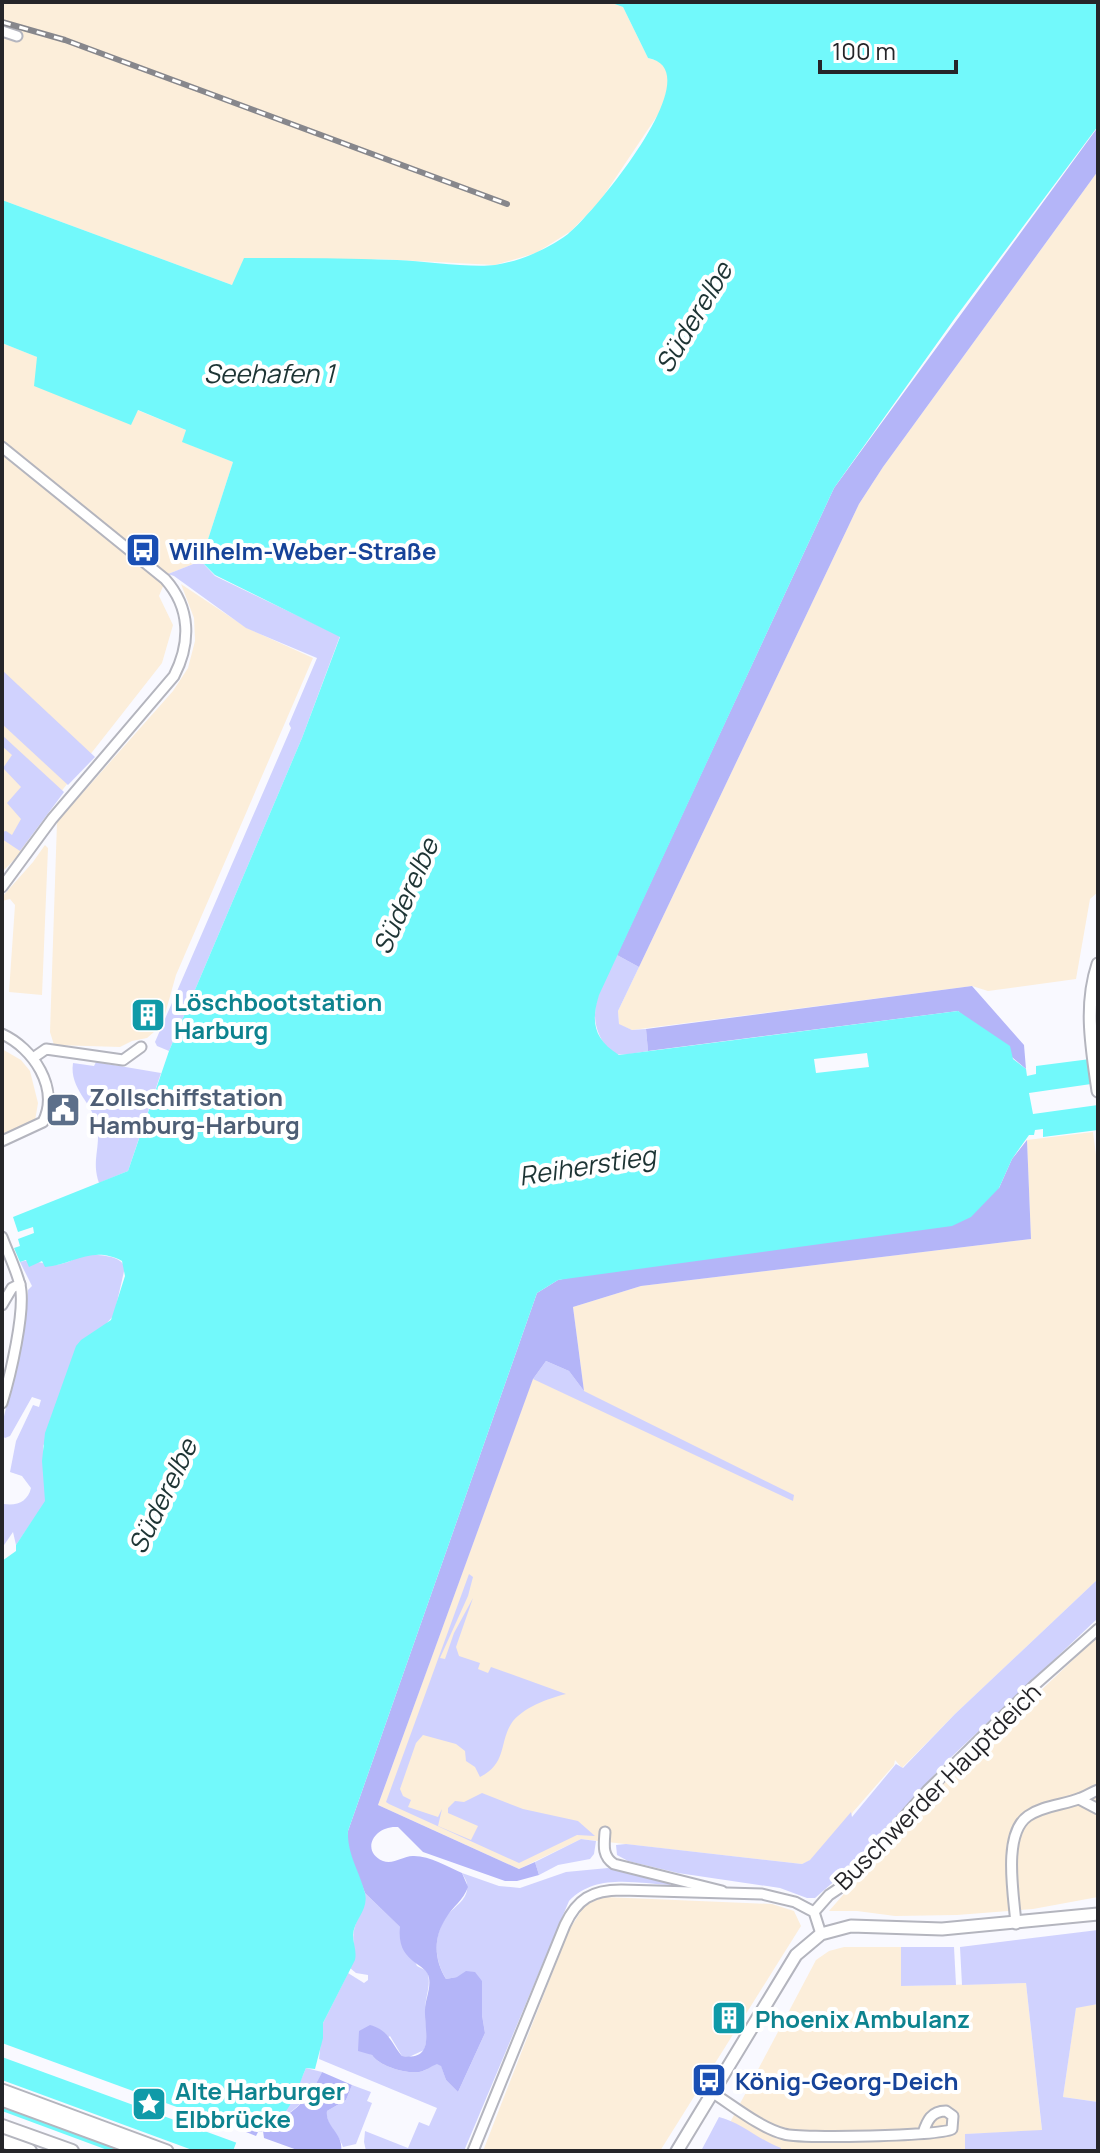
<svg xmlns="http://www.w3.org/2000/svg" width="1100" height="2153" font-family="Manrope,sans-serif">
<rect width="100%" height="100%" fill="#f9f9ff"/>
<g fill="#fceeda">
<path d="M2,2H609L623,7L648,58L662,62L665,66L668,74V87L661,110L600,201L571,231L536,253L495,265L377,259L232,285L2,200Z"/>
<path d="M1098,171V892L1090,899L1076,979L988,991L972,986L632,1030L619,1025L618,1011L859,504L883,467Z"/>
<path d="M2,343L37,357L131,424L137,410L186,430L183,442L233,462L201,561L168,574L159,596L173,625L162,663L53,802L18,856L2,872Z"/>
<path d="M181,584L247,628L313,658L176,975L162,1025L147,1038L132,1041L120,1047L54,1045L50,1032L57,822L173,691L188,668L195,641L194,618Z"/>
<path d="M45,845L48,848L42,995L9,992L15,905L10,899L2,901V897L33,862Z"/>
<path d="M2,1049L21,1060L30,1071L38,1103L35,1121L2,1136Z"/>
<path d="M1093,1132L1098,1170V1579L955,1714L902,1768L895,1760L894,1765L853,1812L829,1852L802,1864L581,1839L519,1869L378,1805L533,1378L579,1400L584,1391L573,1307L641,1286L1031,1239L1027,1140Z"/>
<path d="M1098,1636V1897L1033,1909L957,1915L895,1916L857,1911H829L925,1801Z"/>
<path d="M604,1897L772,1904L794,1911L801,1926L660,2151H483L569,1930L585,1905Z"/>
<path d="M844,1947H901L902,1986L1026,1983L1042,2131L966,2134L965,2151H715L816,1960L829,1951Z"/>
<path d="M1098,2004V2102L1063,2097L1076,2007Z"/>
</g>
<g fill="#d0d2fe">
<path d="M201,561L215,576L340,636L302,738L169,1051L157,1046L155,1042L291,728L289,724L317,658L246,628L174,576L168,574Z"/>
<path d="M2,670L95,757L68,785L2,724Z"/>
<path d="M2,735L64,792L20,851L2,839V832L6,831L12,835L21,819L7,803L21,787L3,768L12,755L2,746Z"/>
<path d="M617,955L639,967L618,1011L619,1024L632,1030L646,1029L648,1051C640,1052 625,1056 617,1054C611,1052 606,1047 603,1042C584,1010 603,985 617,955Z"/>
<path d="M96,1062L161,1073L128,1171L99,1183C91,1161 101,1147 97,1126C93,1103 69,1089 73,1063L94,1066Z"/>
<path d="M88,1254C100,1256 119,1254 125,1267L114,1315L107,1323L43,1446L46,1501L16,1545L13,1532L2,1548V1507L4,1504C18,1506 28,1501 31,1488L22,1476L10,1472L16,1441L33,1405L39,1407L41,1400L32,1397L10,1436L5,1438L2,1435V1425L25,1326L28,1290L32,1286L20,1262C34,1257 48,1268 61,1264C71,1262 78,1256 88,1254Z"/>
<path d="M546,1361L569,1371L584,1391L794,1495L793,1501L533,1379Z"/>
<path d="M469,1574L473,1577L468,1596L440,1658L445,1659L454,1633L473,1598L456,1647L459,1656L480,1663L478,1669L488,1673L491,1667L566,1694C549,1698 521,1708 511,1724C499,1744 507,1763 480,1777L475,1767L466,1761L465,1751L456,1744L423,1735L416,1743L400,1789L403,1796L411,1800L408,1807L438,1817L442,1809L438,1826L471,1840L478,1826L448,1813V1808L455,1801L464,1802L482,1793L523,1809L578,1821L595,1836L577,1835L519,1863L389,1804L386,1802Z"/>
<path d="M1098,1579V1618L947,1761L846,1871L815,1898H807L780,1888L678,1873L628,1861L617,1855L616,1845L626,1844L802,1864L810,1860L851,1812L852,1817L896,1764L903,1768L955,1714Z"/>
<path d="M581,1839L596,1841L594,1854L590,1859L558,1865L539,1875L535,1862Z"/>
<path d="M608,1868L670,1883V1885C636,1883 595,1873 569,1901L464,2151H366L364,2142L365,2131L408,2148L419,2122L429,2126L437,2108L319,2059L323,2023L348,1973L364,1983L368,1980V1975L356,1973L350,1968C359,1954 351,1944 354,1930C357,1916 366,1909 365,1893L400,1927L417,1966L427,1971C432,1985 425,1996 425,2010C425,2025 429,2037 424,2050L409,2057L402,2056L390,2036L366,2052L372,2055C379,2066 406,2074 419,2072C426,2071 431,2066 437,2063L441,2065L446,2080L458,2092L485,2033L482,2015V1981L457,1977L446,1979C434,1959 433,1937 446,1917C453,1907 469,1900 467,1885C467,1881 464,1877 462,1873L499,1886L520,1888L566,1872Z"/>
<path d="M1098,1930V2004L1076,2008L1063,2097L1098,2102V2151H965V2134L1042,2130L1026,1983L962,1985L960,1947Z"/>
<path d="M901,1947H954L956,1985L901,1986Z"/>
<path d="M306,2068L322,2072C311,2096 297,2110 274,2122C291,2107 297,2088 306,2068Z"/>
<path d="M352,2085L371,2092L367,2101L372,2103L356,2144L343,2147C339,2134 325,2125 327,2111L346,2100Z"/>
<path d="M719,2117C740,2122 759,2140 781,2148L780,2151H701Z"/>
</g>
<g fill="#b4b5f8">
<path d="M1098,127V171L883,467L859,504L639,967L617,955L834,488Z"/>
<path d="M972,986L1024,1045L1026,1069L958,1011L648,1051L646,1029Z"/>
<path d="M1027,1140L1031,1239L641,1286L573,1307L584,1391L569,1371L546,1361L533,1379L378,1805L519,1869L535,1862L539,1875L517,1881H505L423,1852L398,1827C374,1825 360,1851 383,1861C394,1865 404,1855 414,1856C430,1856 448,1867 462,1873L468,1887C463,1901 453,1906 446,1918C433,1938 434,1959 446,1979L457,1977L466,1971L475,1972L482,1981V2015L485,2033L458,2092L446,2080L441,2066L437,2064C431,2066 426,2071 419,2072C406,2074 379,2066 372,2055L358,2051L359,2031L370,2025C389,2030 391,2043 402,2056C436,2061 424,2030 425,2010C425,2000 431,1989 429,1978C427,1962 396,1964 400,1927L365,1893L347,1847L348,1831L537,1293L558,1280L999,1188L1012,1159Z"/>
<path d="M322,2072L352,2085L346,2100L327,2111C325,2127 344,2134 341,2151H300L264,2138L263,2131L258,2132L256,2136L241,2130C252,2124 262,2126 272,2122C297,2113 311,2095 322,2072Z"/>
</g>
<path fill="#72f9fb" d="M609,2H1098V126L955,318L834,488L599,995C591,1021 593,1039 619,1055L958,1011L1010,1046L1013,1059L1026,1069L1027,1076L1036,1074V1066L1098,1058V1083L1029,1093L1033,1114L1098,1105V1130L1043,1137V1129L1035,1130L1034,1135H1029L1012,1159L999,1188L971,1217L952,1226L558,1280L537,1293L348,1831C347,1854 359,1870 365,1893C369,1910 354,1919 353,1935C353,1944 357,1950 355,1960L323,2023V2038L315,2069L306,2068C298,2086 292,2113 272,2123C263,2127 253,2124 241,2130L233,2151H2V1561L16,1551V1545L45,1501L42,1461L45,1433L76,1346L81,1340L111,1320L125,1276L122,1261C92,1245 73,1265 45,1267L42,1261L29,1267L26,1260L20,1262L14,1248L20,1246L18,1239L34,1233L33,1227L18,1232L13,1217L128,1171L169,1051L302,738L340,637L215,575L201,561L233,462L182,442L186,430L138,410L131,425L34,386L37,357L2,343V200L232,285L244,258C295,258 347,258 397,260C425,261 470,268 495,265C521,261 548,249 568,234C592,215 714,70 648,58L623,7Z"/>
<g fill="#f9f9ff">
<path d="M867,1053L869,1067L816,1073L814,1059Z"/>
<path d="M2,2043L245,2132L240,2144L2,2057Z"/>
<path d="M2,2080L195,2151H125L2,2106Z"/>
<path d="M2,2111L110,2151H2Z"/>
</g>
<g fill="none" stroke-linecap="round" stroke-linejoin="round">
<g stroke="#b4b5be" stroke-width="13">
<g id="minor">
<path d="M2,31L17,36"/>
<path d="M2,447L165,579C191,608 191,643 174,676L52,819L2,887"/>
<path d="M2,1034C33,1048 60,1088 43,1122L2,1141"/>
<path d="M33,1058L46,1049L123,1060L141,1047"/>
<path d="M2,1237C8,1253 16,1269 20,1285C26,1310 10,1377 2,1403"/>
<path d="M2,1305L12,1288L20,1284"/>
<path d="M1079,1799L1098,1809"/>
<path d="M605,1832C604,1845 602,1856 614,1864L722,1891"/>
<path d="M814,1912L829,1895L844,1885L927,1791L1036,1684L1098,1629"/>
<path d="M1016,1924C1014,1896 1002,1834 1028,1816C1044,1805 1064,1805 1081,1798C1087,1796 1092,1792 1098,1790"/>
<path d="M713,2093C735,2107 759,2127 784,2134C800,2139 942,2136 952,2129L953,2116L946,2111C931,2111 927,2121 923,2133"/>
<path d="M473,2151L565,1925C577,1899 592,1890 621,1890L762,1894L795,1902L814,1912L821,1934"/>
</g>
</g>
<g stroke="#b4b5be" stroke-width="15">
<g id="major">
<path d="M1098,964C1084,1006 1092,1048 1098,1091"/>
<path d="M2,2090L167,2151"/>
<path d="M2,2100L141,2151"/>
<path d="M677,2151L796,1955L821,1934L851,1926L942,1929L1098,1914"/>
</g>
</g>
<g stroke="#b4b5be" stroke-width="16">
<g id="highway">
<path d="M2,2126L72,2151"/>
<path d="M2,2141L30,2151"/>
</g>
</g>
<use href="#minor" stroke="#fff" stroke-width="9"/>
<use href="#major" stroke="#fff" stroke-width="11"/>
<use href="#highway" stroke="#fff" stroke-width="12"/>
<g stroke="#87878c" stroke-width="6">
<path id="rail" d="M2,22L65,40L507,204"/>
</g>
<use href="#rail" stroke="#fff" stroke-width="3" stroke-dasharray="9" stroke-linecap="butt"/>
</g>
<defs>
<g id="bus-square" transform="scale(1.8)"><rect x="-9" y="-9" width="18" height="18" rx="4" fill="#1a4fb4" stroke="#fff"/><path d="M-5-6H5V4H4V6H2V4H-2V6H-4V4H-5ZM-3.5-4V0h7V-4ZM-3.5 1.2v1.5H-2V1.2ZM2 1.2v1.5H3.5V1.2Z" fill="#fff"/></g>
<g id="building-square" transform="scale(1.8)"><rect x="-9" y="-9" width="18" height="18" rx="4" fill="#0f9aa8" stroke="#fff"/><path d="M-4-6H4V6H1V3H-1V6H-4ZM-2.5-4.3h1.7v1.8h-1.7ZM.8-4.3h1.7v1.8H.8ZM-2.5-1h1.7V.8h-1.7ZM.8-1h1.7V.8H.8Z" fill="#fff"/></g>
<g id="civic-square" transform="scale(1.8)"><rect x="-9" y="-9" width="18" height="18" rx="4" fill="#5c6f8a" stroke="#fff"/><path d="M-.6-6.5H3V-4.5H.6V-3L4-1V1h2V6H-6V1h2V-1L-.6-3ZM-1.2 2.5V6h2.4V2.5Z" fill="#fff"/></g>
<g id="sight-square" transform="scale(1.8)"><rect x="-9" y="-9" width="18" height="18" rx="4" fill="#0f9aa8" stroke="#fff"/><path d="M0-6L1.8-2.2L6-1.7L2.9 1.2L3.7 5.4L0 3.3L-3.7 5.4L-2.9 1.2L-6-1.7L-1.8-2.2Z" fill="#fff"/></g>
</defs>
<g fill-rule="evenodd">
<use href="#bus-square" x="143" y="550"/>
<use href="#building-square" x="148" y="1015"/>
<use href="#civic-square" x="63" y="1110"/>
<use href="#building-square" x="729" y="2018"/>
<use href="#bus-square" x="709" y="2080"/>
<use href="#sight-square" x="149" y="2104"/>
</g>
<g text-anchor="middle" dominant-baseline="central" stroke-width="8" stroke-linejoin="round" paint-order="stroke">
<g font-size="24" font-weight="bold" fill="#164399" stroke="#fff" text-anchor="start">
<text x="169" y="550">Wilhelm-Weber-Straße</text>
<text x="735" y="2080">König-Georg-Deich</text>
</g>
<g font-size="24" font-weight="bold" fill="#0d838f" stroke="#fff" text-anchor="start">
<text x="174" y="1001">Löschbootstation<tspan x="174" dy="28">Harburg</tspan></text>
<text x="755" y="2018">Phoenix Ambulanz</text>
<text x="175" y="2090">Alte Harburger<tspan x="175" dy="28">Elbbrücke</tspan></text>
</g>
<g font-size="24" font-weight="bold" fill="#4e5e75" stroke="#fff" text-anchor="start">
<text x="89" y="1096">Zollschiffstation<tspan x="89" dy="28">Hamburg-Harburg</tspan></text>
</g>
<g font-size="24" fill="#252529" stroke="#fff">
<text transform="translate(937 1786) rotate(-45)">Buschwerder Hauptdeich</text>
</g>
<g font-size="26" font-style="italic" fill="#1d3434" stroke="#fff">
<text transform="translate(693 317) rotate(-59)">Süderelbe</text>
<text x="269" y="373">Seehafen 1</text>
<text transform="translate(405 896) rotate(-66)">Süderelbe</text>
<text transform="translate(587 1165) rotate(-9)">Reiherstieg</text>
<text transform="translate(162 1496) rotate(-64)">Süderelbe</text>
</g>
</g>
<rect width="1100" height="2153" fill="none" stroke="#252529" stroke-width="8"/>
<path d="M820 60v12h136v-12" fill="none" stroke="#252529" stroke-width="4"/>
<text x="832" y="60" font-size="24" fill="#252529" stroke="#ffffff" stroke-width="6" paint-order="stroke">100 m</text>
</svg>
